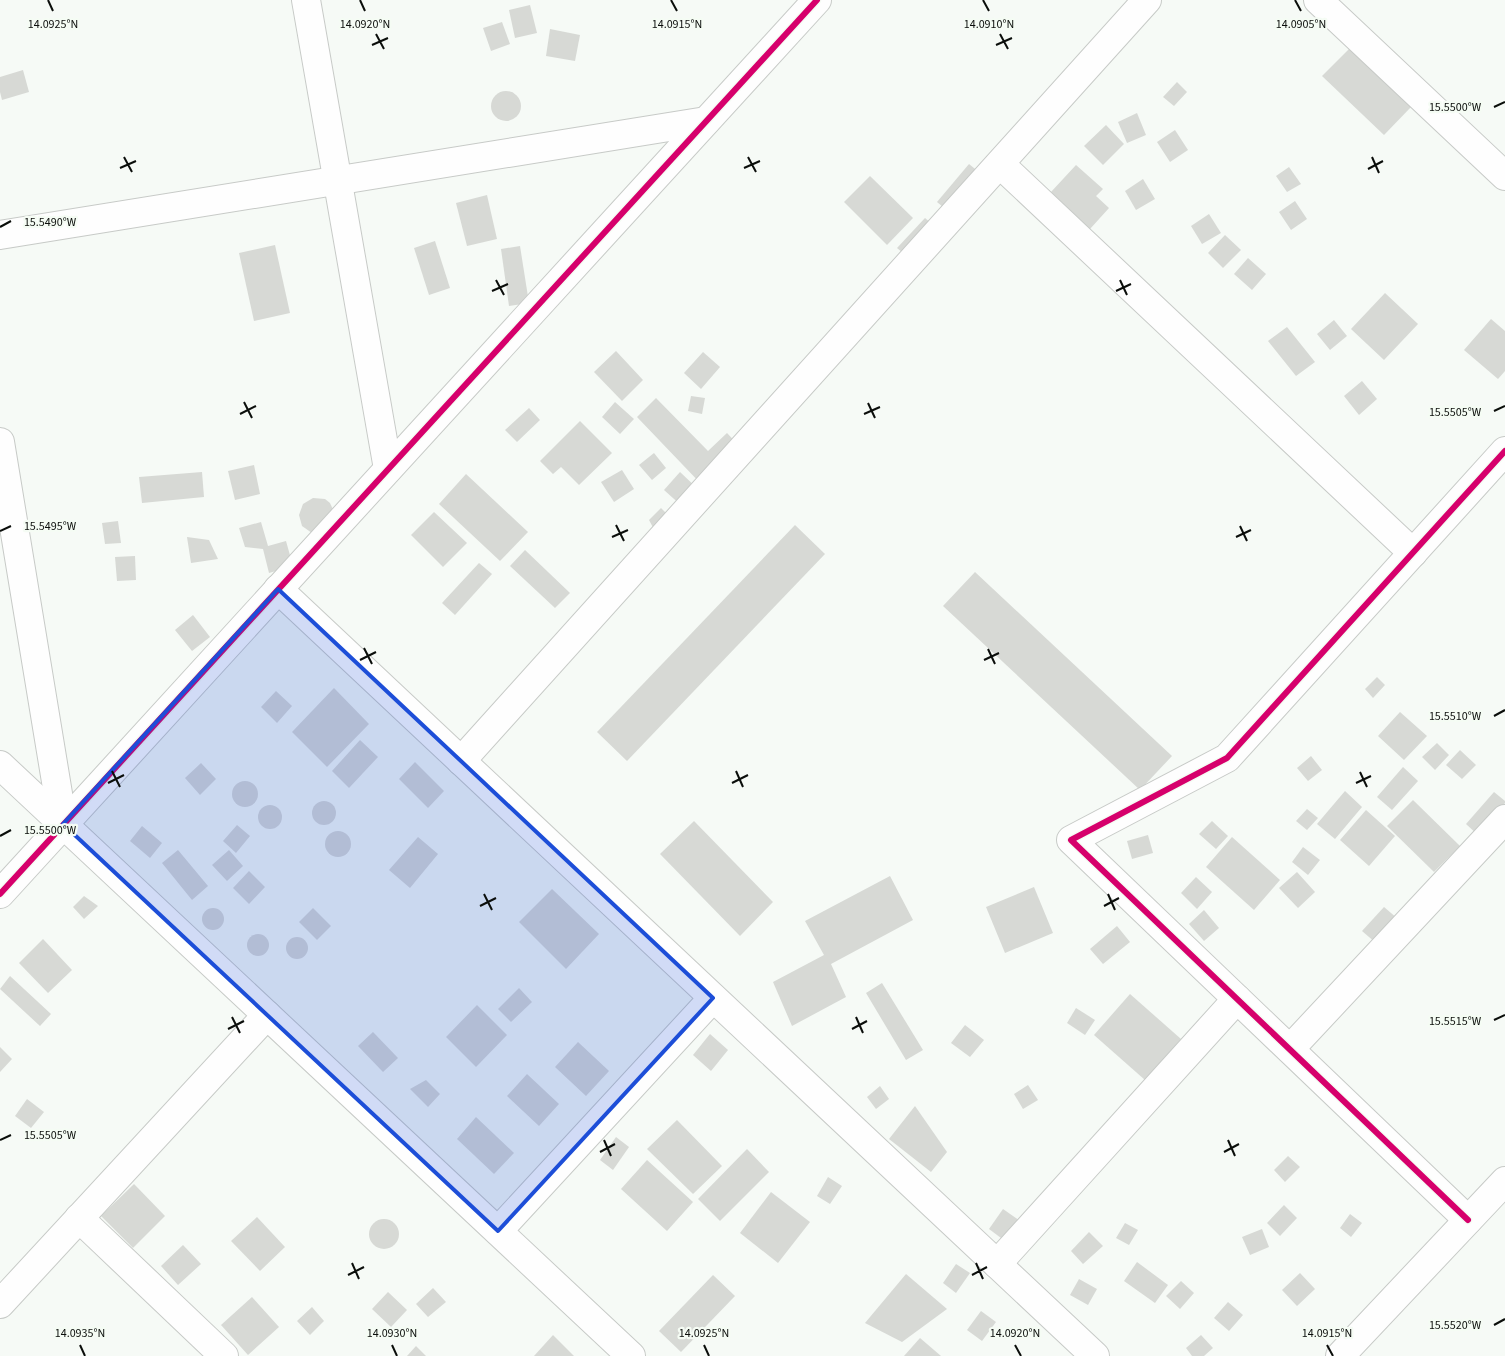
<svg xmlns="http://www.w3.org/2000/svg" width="1505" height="1356" font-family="'Source Sans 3',sans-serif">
<rect width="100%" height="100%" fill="#f6faf6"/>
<g fill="#d7d9d5">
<path d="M530,5L537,33L515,38L509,10Z"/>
<path d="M502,22L510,44L491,51L483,28Z"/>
<path d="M550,29L580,35L575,61L546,56Z"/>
<path d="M1351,47L1412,106L1384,135L1322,76Z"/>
<path d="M23,70L29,92L2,100L0,92V77Z"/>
<path d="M1177,82L1187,92L1174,106L1163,97Z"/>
<circle cx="506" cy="106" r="15"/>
<path d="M1137,113L1146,135L1127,143L1118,122Z"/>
<path d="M1106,125L1124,144L1103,165L1084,146Z"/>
<path d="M1175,130L1188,150L1170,162L1157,142Z"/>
<path d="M969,164L986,178L954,216L937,202Z"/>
<path d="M1076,165L1103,189L1096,196L1109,208L1090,229L1051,192Z"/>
<path d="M1289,167L1301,184L1287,192L1276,176Z"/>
<path d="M870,176L913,218L887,245L844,202Z"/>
<path d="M1143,179L1155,199L1136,210L1125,191Z"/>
<path d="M487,195L497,239L467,246L456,203Z"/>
<path d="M1295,201L1307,219L1291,230L1279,212Z"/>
<path d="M1209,214L1221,233L1202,244L1191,226Z"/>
<path d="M925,218L940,231L913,261L897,248Z"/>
<path d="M1225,235L1241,250L1223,268L1208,253Z"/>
<path d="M435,241L450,288L429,295L414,248Z"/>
<path d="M275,245L290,313L254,321L239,253Z"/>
<path d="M520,246L529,303L509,306L501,249Z"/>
<path d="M1248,258L1266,274L1252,290L1234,274Z"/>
<path d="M1385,293L1418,324L1384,360L1351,329Z"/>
<path d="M1491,319L1505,331V371L1498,379L1464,350Z"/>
<path d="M1334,320L1347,336L1330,350L1317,334Z"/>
<path d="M1287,327L1315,362L1296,376L1268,341Z"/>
<path d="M616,351L643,380L622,401L594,372Z"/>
<path d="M703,352L720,367L701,389L684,373Z"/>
<path d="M1362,381L1377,399L1359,415L1344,396Z"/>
<path d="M691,396L705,398L702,414L688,411Z"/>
<path d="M656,398L708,451L727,433L743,450L704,487L637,417Z"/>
<path d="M615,402L634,419L620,434L602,417Z"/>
<path d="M529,408L540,420L517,442L505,430Z"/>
<path d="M580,421L612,453L579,485L561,467L553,474L540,461Z"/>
<path d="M654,453L666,468L652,480L639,465Z"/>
<path d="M254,465L260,494L235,500L228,471Z"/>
<path d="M622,470L634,489L614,502L601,482Z"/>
<path d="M202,472L204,497L142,503L139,477Z"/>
<path d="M680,472L699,490L683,507L664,490Z"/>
<path d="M466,474L528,532L500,561L439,504Z"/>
<path d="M313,498L325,499L330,503L335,514L312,533L302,526L299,515L303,504Z"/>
<path d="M661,508L673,520L657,535L649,520Z"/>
<path d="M434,512L467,543L443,567L411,535Z"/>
<path d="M118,521L121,543L105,544L102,523Z"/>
<path d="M261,522L268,546L286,541L293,566L269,573L263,549L245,547L239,528Z"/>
<path d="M795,525L825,554L627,761L597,732Z"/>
<path d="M187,537L209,540L218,559L191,563Z"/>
<path d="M525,550L570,593L555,608L510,566Z"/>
<path d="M135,556L136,580L117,581L115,557Z"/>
<path d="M479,563L492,574L455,615L442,603Z"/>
<path d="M975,572L1172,756L1140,790L943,606Z"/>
<path d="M193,615L210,637L192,651L175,630Z"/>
<path d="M1377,677L1385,685L1373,698L1365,689Z"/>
<path d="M334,688L369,724L327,767L292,732Z"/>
<path d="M276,691L292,706L277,723L261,707Z"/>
<path d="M1400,712L1427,736L1404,760L1378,736Z"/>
<path d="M360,740L378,757L349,788L332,771Z"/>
<path d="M1437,743L1449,755L1435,770L1422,757Z"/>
<path d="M1460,750L1476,765L1462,779L1446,765Z"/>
<path d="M1311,756L1322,770L1308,781L1297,768Z"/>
<path d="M415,762L444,791L428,808L399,779Z"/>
<path d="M201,763L216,779L200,795L185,778Z"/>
<path d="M1403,767L1418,781L1392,810L1377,797Z"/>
<circle cx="245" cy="794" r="13"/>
<path d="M1345,791L1362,807L1335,839L1317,824Z"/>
<path d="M1494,792L1505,801V803L1478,835L1466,824Z"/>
<path d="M1413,800L1460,846L1434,872L1387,826Z"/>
<circle cx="324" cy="813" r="12"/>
<circle cx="270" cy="817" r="12"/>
<path d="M1307,809L1318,818L1307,830L1296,821Z"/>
<path d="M1366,810L1395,836L1369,866L1340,840Z"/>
<path d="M694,821L773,902L740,936L660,854Z"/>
<path d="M1212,821L1228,836L1216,849L1199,834Z"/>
<path d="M237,825L250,836L236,853L223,841Z"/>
<path d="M142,826L162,843L150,858L130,841Z"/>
<circle cx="338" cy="844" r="13"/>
<path d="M1148,835L1153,853L1132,859L1127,841Z"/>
<path d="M418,837L438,854L410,888L389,870Z"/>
<path d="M1232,837L1280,880L1254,910L1206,867Z"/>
<path d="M1303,847L1320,860L1308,875L1292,862Z"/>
<path d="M178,850L208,886L192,900L162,863Z"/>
<path d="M229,850L243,866L227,881L212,865Z"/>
<path d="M249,871L265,887L249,904L233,888Z"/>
<path d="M1297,872L1315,892L1298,908L1279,888Z"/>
<path d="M890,876L913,920L831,964L846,997L792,1026L773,982L824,955L805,921Z"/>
<path d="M1196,877L1212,892L1197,909L1181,893Z"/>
<path d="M1034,887L1053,933L1005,953L986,907Z"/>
<path d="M552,889L599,934L566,969L519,922Z"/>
<path d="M84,896L98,906L84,919L73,907Z"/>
<path d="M1384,907L1398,919L1376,943L1362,931Z"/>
<circle cx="213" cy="919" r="11"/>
<path d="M313,908L331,926L317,940L299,922Z"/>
<path d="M1204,910L1219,928L1204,941L1189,924Z"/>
<path d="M1117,926L1130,942L1103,964L1090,949Z"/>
<circle cx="258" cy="945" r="11"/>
<circle cx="297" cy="948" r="11"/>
<path d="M43,939L72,970L48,993L19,963Z"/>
<path d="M10,976L51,1014L40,1026L0,989Z"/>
<path d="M882,983L923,1050L906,1060L866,993Z"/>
<path d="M519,988L532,1002L511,1022L498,1009Z"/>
<path d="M1130,994L1181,1039L1145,1080L1094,1035Z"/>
<path d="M477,1005L507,1035L476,1067L446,1037Z"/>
<path d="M1076,1008L1095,1020L1085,1035L1067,1023Z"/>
<path d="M965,1025L984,1040L970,1057L951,1043Z"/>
<path d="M373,1032L398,1058L383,1072L358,1046Z"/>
<path d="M710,1034L728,1050L711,1071L693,1055Z"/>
<path d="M578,1042L609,1071L586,1096L555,1067Z"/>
<path d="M0,1047L12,1059L0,1072Z"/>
<path d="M527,1074L559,1104L539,1126L507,1096Z"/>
<path d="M426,1080L440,1094L428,1107L410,1089Z"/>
<path d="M1028,1085L1038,1100L1023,1109L1014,1094Z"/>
<path d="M880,1086L889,1099L876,1109L867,1097Z"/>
<path d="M27,1099L44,1112L31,1128L15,1116Z"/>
<path d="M915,1106L947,1152L931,1172L889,1139Z"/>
<path d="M476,1117L514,1153L494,1174L457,1139Z"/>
<path d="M677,1120L722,1166L693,1194L647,1149Z"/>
<path d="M616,1137L629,1147L613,1170L600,1160Z"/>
<path d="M747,1149L769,1172L720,1221L698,1199Z"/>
<path d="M1288,1156L1300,1167L1285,1182L1274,1170Z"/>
<path d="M647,1160L693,1202L667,1231L621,1189Z"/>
<path d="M828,1177L842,1186L830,1204L817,1196Z"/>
<path d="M134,1184L165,1216L133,1248L101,1216Z"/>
<path d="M771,1192L810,1222L778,1263L740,1233Z"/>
<path d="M1284,1205L1297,1218L1280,1236L1267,1223Z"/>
<path d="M1003,1209L1020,1221L1005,1241L989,1229Z"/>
<path d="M1350,1214L1362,1223L1351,1237L1340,1228Z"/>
<path d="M257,1217L285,1247L260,1271L231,1241Z"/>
<circle cx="384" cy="1234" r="15"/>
<path d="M1125,1223L1138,1230L1129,1245L1116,1238Z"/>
<path d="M1262,1229L1269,1247L1250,1255L1242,1237Z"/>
<path d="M1089,1232L1103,1246L1083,1264L1071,1251Z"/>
<path d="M183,1245L201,1264L178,1285L161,1266Z"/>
<path d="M1137,1262L1168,1285L1155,1303L1124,1281Z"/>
<path d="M956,1264L970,1273L956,1293L943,1283Z"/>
<path d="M1300,1273L1315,1289L1297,1306L1282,1290Z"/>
<path d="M906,1274L947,1309L902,1342L865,1323Z"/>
<path d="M713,1275L735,1296L681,1352L659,1331Z"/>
<path d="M1079,1279L1097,1289L1088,1305L1070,1295Z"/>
<path d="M1181,1281L1194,1293L1180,1309L1166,1296Z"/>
<path d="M433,1288L446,1302L428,1317L416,1304Z"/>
<path d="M388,1292L407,1310L391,1327L372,1309Z"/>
<path d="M252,1297L279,1327L248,1355L221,1325Z"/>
<path d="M1228,1302L1243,1315L1229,1331L1214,1318Z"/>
<path d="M312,1307L324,1321L310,1335L297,1321Z"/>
<path d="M981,1311L996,1322L982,1341L967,1330Z"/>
<path d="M553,1335L574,1356H534Z"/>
<path d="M1201,1335L1213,1348L1204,1356H1192L1186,1348Z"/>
<path d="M920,1338L941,1356H904Z"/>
<path d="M416,1346L426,1356H407Z"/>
</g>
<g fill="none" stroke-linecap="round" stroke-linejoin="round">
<g stroke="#c7cac7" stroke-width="30">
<g id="minor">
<path d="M306,0L388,469"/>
<path d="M1318,0L1505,176"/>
<path d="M1000,164L1413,553"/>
<path d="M0,235L706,121"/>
<path d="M0,442L63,824"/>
<path d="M278,589L1095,1356"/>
<path d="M461,761L1147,0"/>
<path d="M0,765L631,1356"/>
<path d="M0,894L817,0"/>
<path d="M1290,1049L1505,819"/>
<path d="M79,1218L224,1356"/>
<path d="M1468,1220L1071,840L1227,758L1505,451"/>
<path d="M498,1231L713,998"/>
<path d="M997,1264L1237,999"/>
<path d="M0,1304L267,1015"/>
<path d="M1340,1356L1505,1181"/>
</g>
</g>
<use href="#minor" stroke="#fefefe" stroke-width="28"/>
<g stroke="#f5fcf4" stroke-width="9">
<g id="cycleway">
<path d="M0,894L817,0"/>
<path d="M1468,1220L1071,840L1227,758L1505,451"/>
</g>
</g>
<use href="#cycleway" stroke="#d6006c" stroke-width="6"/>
</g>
<path fill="#1d4ed8" fill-opacity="0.2" stroke="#1d4ed8" stroke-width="4" stroke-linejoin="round" d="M278,589L713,998L498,1231L63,824Z"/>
<path fill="none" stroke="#0b0e0b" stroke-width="2" d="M48,0L53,11M360,0L365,11M671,0L677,11M983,0L989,11M1295,0L1301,11M376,34L384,49M1000,34L1008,49M372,45L388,38M996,45L1012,38M1494,107L1505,102M124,157L132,172M748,157L756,172M1372,157L1379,173M120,168L136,161M744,168L760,161M1368,169L1383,161M0,227L11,221M496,280L504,295M1120,280L1127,295M492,291L508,284M1116,291L1131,284M244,402L252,418M868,403L875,418M1494,411L1505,406M240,414L256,406M864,414L880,407M616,525L624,541M1240,526L1247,541M0,531L11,526M612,537L628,530M1236,537L1251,530M364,648L372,664M988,649L995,664M360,660L376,652M984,660L999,653M1494,716L1505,710M112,771L120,787M736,771L743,787M1360,772L1367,787M108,783L124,775M732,783L748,775M1356,783L1371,776M0,836L11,830M484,894L492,910M1108,894L1115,910M480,906L496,898M1104,906L1119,898M232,1017L240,1033M856,1017L863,1033M1494,1020L1505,1015M228,1029L244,1021M852,1029L867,1021M0,1140L11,1135M604,1140L611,1156M1228,1140L1235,1156M600,1152L615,1144M1224,1152L1239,1144M352,1263L359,1279M976,1263L983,1279M348,1275L364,1267M972,1275L987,1267M1494,1325L1505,1319M80,1345L85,1356M392,1345L397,1356M704,1345L709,1356M1015,1345L1021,1356M1327,1345L1333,1356"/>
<g font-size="12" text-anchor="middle" fill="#0b0e0b" stroke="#f5fcf4" stroke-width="4.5" stroke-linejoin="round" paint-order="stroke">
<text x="989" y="28">14.0910°N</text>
<text x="1301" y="28">14.0905°N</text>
<text x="53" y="28">14.0925°N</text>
<text x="365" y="28">14.0920°N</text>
<text x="677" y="28">14.0915°N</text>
<text x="1455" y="111">15.5500°W</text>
<text x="50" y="226">15.5490°W</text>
<text x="1455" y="416">15.5505°W</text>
<text x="50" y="530">15.5495°W</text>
<text x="1455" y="720">15.5510°W</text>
<text x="50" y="834">15.5500°W</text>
<text x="1455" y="1025">15.5515°W</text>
<text x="50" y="1139">15.5505°W</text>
<text x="1455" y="1329">15.5520°W</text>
<text x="80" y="1337">14.0935°N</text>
<text x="392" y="1337">14.0930°N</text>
<text x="704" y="1337">14.0925°N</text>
<text x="1015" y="1337">14.0920°N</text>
<text x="1327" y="1337">14.0915°N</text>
</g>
</svg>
